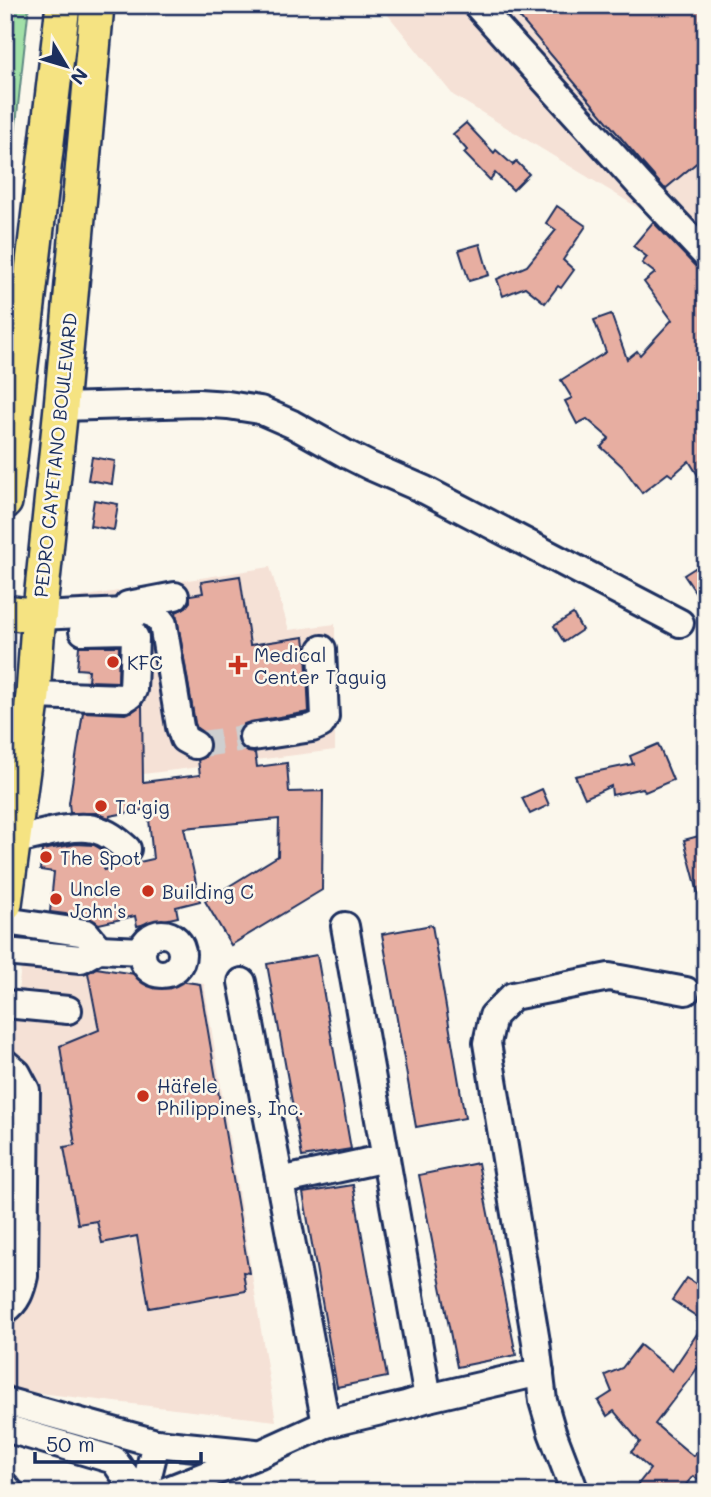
<svg xmlns="http://www.w3.org/2000/svg" width="711" height="1497" font-family="Mali,sans-serif">
<rect width="100%" height="100%" fill="#fbf7ec"/>
<filter id="ink" filterUnits="userSpaceOnUse"><feTurbulence type="fractalNoise" baseFrequency=".0143" numOctaves="2"/><feDisplacementMap in="SourceGraphic" scale="14" xChannelSelector="R" yChannelSelector="G"/><feConvolveMatrix kernelMatrix="1 2 1 2 8 2 1 2 1" color-interpolation-filters="sRGB"/></filter>
<g filter="url(#ink)">
<g fill="#f5e1d6">
<path d="M380,5H706V278L660,221L453,95Z"/>
<path d="M270,567L289,630L335,624V750L143,774L142,700H85L84,628H61L62,600Z"/>
<path d="M22,959L204,984L276,1421L5,1389V1094Z"/>
</g>
<path fill="#a1e0a7" stroke="#5e8882" stroke-width="2" d="M5,5H29L5,225Z"/>
<g fill="#e7aea1" stroke="#1b2f5e" stroke-width="2">
<path d="M509,5H706V155L665,189L643,164Z"/>
<path d="M466,123L494,153L496,150L513,165L516,161L529,174L513,190L495,173L490,180L464,153L467,150L453,134Z"/>
<path d="M557,206L586,226L563,260L574,270L561,288L558,286L545,303L525,287L503,296L497,279L527,266L556,230L546,223Z"/>
<path d="M653,222L695,266L706,271V488L689,461L672,476L668,473L642,493L623,467L601,447L609,438L587,419L577,424L565,401L572,398L561,380L606,352L594,320L611,314L627,359L637,351L640,355L672,320L644,282L655,273L642,263L647,257L633,246Z"/>
<path d="M480,244L489,275L469,281L459,250Z"/>
<path d="M92,457L115,461L112,484L88,480Z"/>
<path d="M94,500L118,504L114,530L90,526Z"/>
<path d="M706,561V608L684,575Z"/>
<path d="M240,576L250,645L304,637L306,653L309,712L250,722L244,724L239,731L237,739L241,747L248,752L255,753L257,767L287,763L289,792L323,791L322,890L231,945L205,901L278,856L279,819L184,828L200,901L176,907L178,917L137,926L135,916L99,924L88,917L50,912L54,872L40,870L42,850L76,844L94,845L106,852L104,870L153,859L148,809L110,816L109,818L96,813H70L69,803L83,712L125,714L133,711L142,704L143,782L200,775L198,760L204,758L208,753L211,744L208,736L197,728L195,723L176,612L186,607L190,602V595L203,593L201,582Z"/>
<path d="M573,614L582,630L564,642L554,626Z"/>
<path d="M79,646H119L118,682L88,681L89,670L77,669Z"/>
<path d="M658,744L673,780L645,792L643,788L612,795L611,786L585,798L575,776L633,764L630,756Z"/>
<path d="M542,789L549,805L530,814L522,798Z"/>
<path d="M706,834V900H700L684,840Z"/>
<path d="M432,925L465,1118L416,1127L382,934Z"/>
<path d="M317,955L351,1149L302,1157L267,964Z"/>
<path d="M96,968L174,980L171,982L179,981L200,984L249,1273L243,1272L246,1291L149,1308L137,1236L102,1243L97,1221L78,1224L64,1147L75,1145L60,1046L99,1030L88,973Z"/>
<path d="M478,1163L516,1355L457,1367L419,1175Z"/>
<path d="M353,1185L387,1377L337,1387L303,1193Z"/>
<path d="M687,1278L706,1290V1357L655,1424L693,1456L706,1441V1485L693,1476L680,1492H632L650,1469L631,1452L640,1442L614,1411L607,1416L598,1401L612,1392L605,1375L622,1368L640,1345L672,1371L705,1322L672,1300Z"/>
</g>
<g fill="none" stroke-linecap="round" stroke-linejoin="round">
<path stroke="#cecfd0" stroke-width="26" stroke-dasharray="26 13" stroke-linecap="butt" d="M195,745L253,737"/>
<g stroke="#1b2f5e" stroke-width="32">
<g id="minor">
<path d="M477,5L641,186L706,255"/>
<path d="M61,407L198,403L228,405L260,410L292,424L346,454L370,466L425,490L680,623"/>
<path d="M128,605L175,596"/>
<path d="M39,616L146,611L156,615L163,624L180,727L184,739L195,745"/>
<path d="M33,695L125,698L130,695L133,690L135,638L132,633L127,630L83,631"/>
<path d="M253,737L312,728L321,724L325,717L322,649"/>
<path d="M13,841C37,836 70,824 94,829C107,832 117,840 127,849"/>
<path d="M5,921L86,933L99,949"/>
<path d="M345,926L428,1398"/>
<circle cx="162" cy="954" r="20"/>
<path d="M5,952L81,959L99,949L142,951"/>
<path d="M242,982L326,1424"/>
<path d="M5,1004L68,1010"/>
<path d="M5,1063L17,1073L26,1090L24,1276C21,1290 17,1302 5,1310"/>
<path d="M280,1181L386,1158"/>
<path d="M5,1401L156,1443L255,1453"/>
<path d="M5,1428L114,1460L136,1492"/>
<path d="M5,1486L10,1492"/>
<path d="M144,1492L156,1443"/>
<path d="M163,1492L260,1454L326,1424L406,1405L428,1398L540,1372"/>
<path d="M575,1492L552,1432L543,1401L536,1342L487,1043L493,1016L513,996L609,977L686,991"/>
</g>
</g>
<g stroke="#1b2f5e" stroke-width="38">
<g id="major">
<path d="M5,502L63,5"/>
<path d="M5,612L39,616"/>
<path d="M5,904L33,695L37,638L61,407L97,5"/>
</g>
</g>
<use href="#minor" stroke="#fbf7ec" stroke-width="26"/>
<use href="#major" stroke="#f5e382" stroke-width="33"/>
</g>
</g>
<g fill="#c8321e" stroke="#fbf7ec" stroke-width="2.5">
<circle cx="113" cy="662" r="7"/>
<path d="M234.5 654.5h7v7h7v7h-7v7h-7v-7h-7v-7h7z"/>
<circle cx="101" cy="806" r="7"/>
<circle cx="46" cy="857" r="7"/>
<circle cx="148" cy="891" r="7"/>
<circle cx="56" cy="899" r="7"/>
<circle cx="143" cy="1096" r="7"/>
</g>
<g text-anchor="middle" dominant-baseline="central" stroke-width="5" stroke-linejoin="round" paint-order="stroke">
<g font-size="19" fill="#1b2f5e" stroke="#fbf7ec">
<text transform="translate(55 455) rotate(-84)">PEDRO CAYETANO BOULEVARD</text>
</g>
<g font-size="19" fill="#1b2f5e" stroke="#fbf7ec" text-anchor="start">
<text x="254" y="654">Medical<tspan x="254" dy="22">Center Taguig</tspan></text>
<text x="127" y="662">KFC</text>
<text x="115" y="806">Ta'gig</text>
<text x="60" y="857">The Spot</text>
<text x="70" y="888">Uncle<tspan x="70" dy="22">John's</tspan></text>
<text x="162" y="891">Building C</text>
<text x="157" y="1085">Häfele<tspan x="157" dy="22">Philippines, Inc.</tspan></text>
</g>
</g>
<rect width="711" height="1497" fill="none" stroke="#fbf7ec" stroke-width="28"/>
<rect x="14" y="14" width="683" height="1469" fill="none" stroke="#1b2f5e" stroke-width="2.5" filter="url(#ink)"/>
<g transform="translate(66 66) rotate(128)" stroke="#fbf7ec" stroke-width="5" paint-order="stroke">
<path d="M0-5L12 26L0 18L-12 26Z" fill="#1b2f5e"/>
<text y="-10" font-size="19" font-weight="bold" text-anchor="middle" fill="#1b2f5e">N</text>
</g>
<path d="M35 1452v10h166v-10" fill="none" stroke="#1b2f5e" stroke-width="3.5"/>
<text x="46" y="1452" font-size="21" fill="#1b2f5e" stroke="#fbf7ec" stroke-width="5" paint-order="stroke">50 m</text>
</svg>
